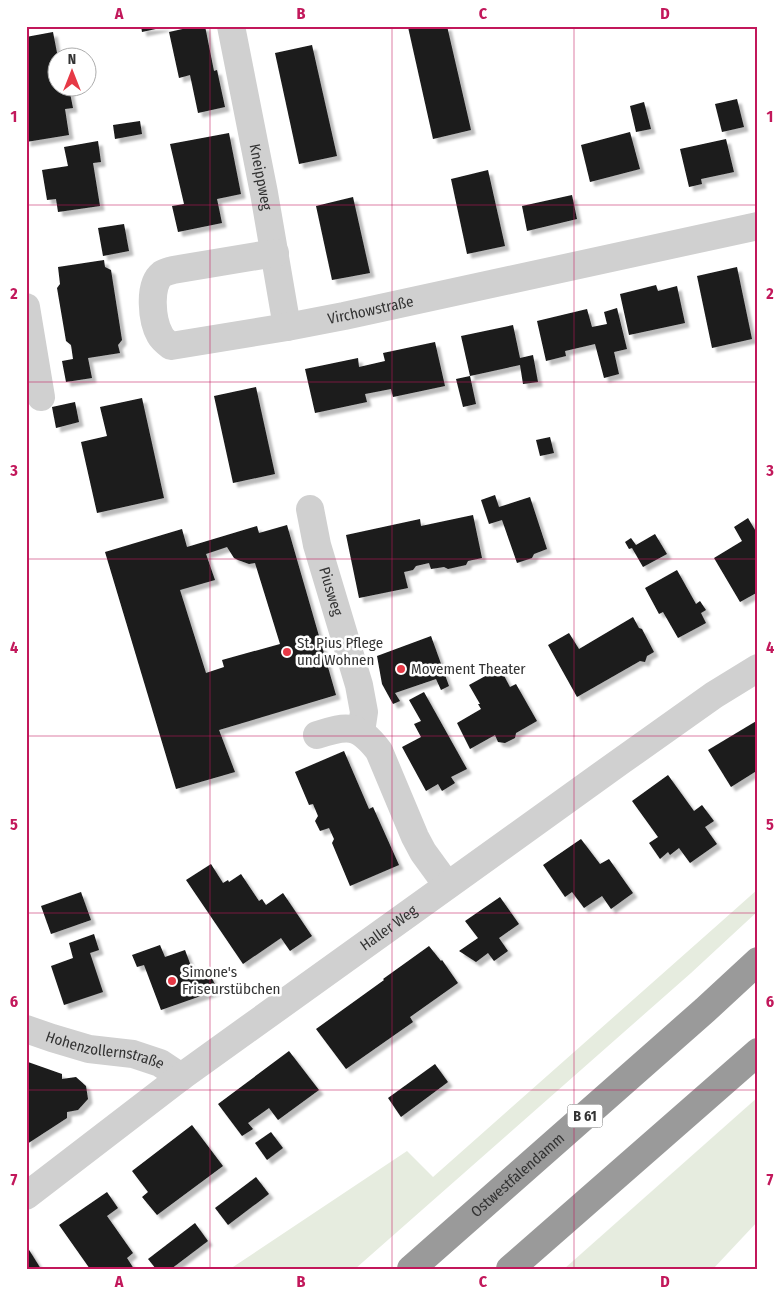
<svg xmlns="http://www.w3.org/2000/svg" width="784" height="1295" font-family="'Fira Sans Condensed',sans-serif">
<defs>
<filter id="shadow"><feDropShadow dx="4.5" dy="4.5" stdDeviation="1" flood-color="#0004"/></filter>
</defs>
<rect width="100%" height="100%" fill="#fff"/>
<g fill="#e6ecdf">
<path d="M758,889V911L691,973L355,1269H230L407,1151L433,1177L722,921Z"/>
<path d="M758,1097V1221L713,1269H564Z"/>
</g>
<g fill="#1a1a1a" fill-rule="evenodd" filter="url(#shadow)">
<path d="M141,26H165V27L142,32Z"/>
<path d="M196,26H205L214,71L217,70L225,107L198,113L190,75L179,78L169,32Z"/>
<path d="M410,26H447L471,130L433,139L408,27Z"/>
<path d="M53,32L58,58V88H69L73,108L65,109L69,135L26,142V37Z"/>
<path d="M312,45L337,156L299,164L275,53Z"/>
<path d="M737,99L744,127L722,132L715,104Z"/>
<path d="M644,102L651,129L636,132L630,106Z"/>
<path d="M140,121L142,134L115,139L113,125Z"/>
<path d="M630,132L640,169L590,182L581,145Z"/>
<path d="M229,133L241,194L217,199L222,223L178,232L172,206L184,204L170,144Z"/>
<path d="M726,139L734,172L701,179L702,184L689,187L680,149Z"/>
<path d="M98,141L101,162L93,163L100,206L58,212L56,199L47,200L42,170L68,166L64,147Z"/>
<path d="M488,170L505,246L467,254L451,179Z"/>
<path d="M572,195L577,219L527,231L522,206Z"/>
<path d="M353,197L370,273L332,280L316,206Z"/>
<path d="M124,224L129,251L103,256L98,228Z"/>
<path d="M104,260L105,267L111,270L122,340L118,345L120,353L88,358L92,378L66,382L62,361L73,359L71,345L66,341L57,288L60,284L58,267Z"/>
<path d="M737,267L752,339L712,348L697,276Z"/>
<path d="M656,285L658,291L677,286L685,323L629,335L620,294Z"/>
<path d="M617,308L627,349L614,352L619,374L604,378L595,344L565,351L566,356L546,361L537,321L587,309L592,327L607,324L604,312Z"/>
<path d="M513,325L520,358L533,355L538,382L523,384L520,365L470,376L476,404L463,407L456,379L470,376L461,336Z"/>
<path d="M435,342L445,386L393,397L391,389L365,394L367,402L315,413L305,369L358,358L359,367L385,361L383,353Z"/>
<path d="M256,387L275,474L233,483L214,396Z"/>
<path d="M142,398L164,498L97,513L81,442L107,436L100,407Z"/>
<path d="M75,402L79,422L56,428L52,407Z"/>
<path d="M550,437L554,453L540,456L536,440Z"/>
<path d="M495,495L499,507L530,497L547,549L534,554L532,558L517,563L502,520L489,524L481,500Z"/>
<path d="M473,515L482,558L468,561L466,565L448,569L444,567L431,569L429,563L416,566L413,570L404,572L408,588L359,598L346,535L420,519L421,526Z"/>
<path d="M748,518L758,535V592L740,602L714,558L742,541L734,527Z"/>
<path d="M287,525L336,695L219,730L235,772L176,789L105,552L182,529L187,547L257,526L259,533ZM227,547L234,558L238,560L249,564L255,563L280,644L222,660L224,667L206,673L180,590L215,580L206,554Z"/>
<path d="M655,534L667,554L643,567L632,548L629,549L625,542L631,538L636,545Z"/>
<path d="M677,570L696,604L700,601L706,610L701,613L706,623L678,638L663,612L659,614L645,588Z"/>
<path d="M633,617L639,628L642,629L654,652L647,656L645,662L640,661L577,697L548,645L569,633L579,649Z"/>
<path d="M431,636L449,686L441,690L436,679L395,693L400,701L393,704L382,684L377,656Z"/>
<path d="M500,668L510,687L516,684L537,721L516,733L515,738L505,743L498,742L495,735L470,749L457,723L481,709L478,704H480L469,685Z"/>
<path d="M424,692L467,769L451,777L455,783L442,791L438,784L426,791L402,747L421,737L414,724L421,721L409,700Z"/>
<path d="M758,720V770L731,787L708,750Z"/>
<path d="M344,751L369,809L373,807L399,865L350,886L332,843L334,839L329,828L320,831L315,821L318,816L313,804L309,805L295,772Z"/>
<path d="M668,775L694,811L702,805L714,821L705,827L717,844L690,863L679,848L670,855L668,852L660,859L649,843L658,837L632,801Z"/>
<path d="M581,839L600,864L609,859L633,893L611,909L602,896L584,908L572,892L565,897L543,865Z"/>
<path d="M211,864L223,883L228,880L229,882L241,874L259,901L262,899L266,905L283,893L312,936L290,951L281,938L243,964L186,880Z"/>
<path d="M81,892L91,920L51,934L41,906Z"/>
<path d="M500,897L519,924L499,938L508,951L494,961L488,953L476,962L459,951L478,938L465,921Z"/>
<path d="M94,934L99,950L90,953L103,992L64,1005L51,966L73,958L69,943Z"/>
<path d="M160,945L165,957L185,950L194,974L207,969L218,990L161,1010L144,965L137,967L132,955Z"/>
<path d="M429,946L441,961L442,960L458,983L410,1017L413,1022L346,1069L316,1029L384,980L383,979Z"/>
<path d="M289,1051L319,1090L278,1120L269,1108L248,1123L253,1129L242,1136L218,1104Z"/>
<path d="M28,1062L62,1074V1079L76,1077L86,1086L88,1099L78,1110L67,1112V1118L27,1144L26,1143V1066Z"/>
<path d="M435,1064L448,1082L401,1117L388,1098Z"/>
<path d="M192,1125L223,1166L157,1215L142,1197L148,1192L132,1171Z"/>
<path d="M271,1132L283,1148L267,1160L255,1143Z"/>
<path d="M256,1177L269,1194L228,1225L215,1208Z"/>
<path d="M107,1192L118,1208L107,1216L133,1253L127,1258L134,1269H90L59,1225Z"/>
<path d="M195,1223L208,1241L171,1269H156L148,1259Z"/>
<path d="M26,1245L41,1269H26Z"/>
</g>
<g fill="none" stroke-linecap="round" stroke-linejoin="round">
<g stroke="#d0d0d0" stroke-width="28">
<path id="s1" d="M231,26L264,193L287,327"/>
<path id="s2" d="M275,253L173,270C170,271 165,272 162,274C148,285 152,321 160,335C162,339 167,343 171,346L287,327L344,316L758,226"/>
<path d="M26,307L41,397"/>
<path id="s3" d="M310,509L317,545L359,685L364,712L361,732"/>
<path d="M317,735C348,725 358,724 379,751L415,837L423,852L447,885"/>
<path id="s4" d="M26,1029L52,1038L89,1049L133,1054L160,1063L181,1077"/>
<path id="s5" d="M26,1196L181,1077L621,761L714,695L758,668"/>
</g>
<g stroke="#9a9a9a" stroke-width="28">
<path id="s6" d="M411,1269L705,1010L758,961"/>
<path d="M510,1269L758,1052"/>
</g>
</g>
<path fill="none" stroke="#c2185b" stroke-width="1" stroke-opacity="0.55" d="M210,26V1269M392,26V1269M574,26V1269M26,205H758M26,382H758M26,559H758M26,736H758M26,913H758M26,1090H758"/>
<g fill="#e63946" stroke="#fff" stroke-width="2">
<circle cx="287" cy="652" r="5"/>
<circle cx="401" cy="669" r="5"/>
<circle cx="172" cy="981" r="5"/>
</g>
<g text-anchor="middle" dominant-baseline="central" stroke-width="5" stroke-linejoin="round" paint-order="stroke">
<rect fill="#fff" stroke="#707070" stroke-width="1" x="567.5" y="1104.5" width="35" height="23" rx="4"/>
<g font-size="14" font-weight="bold" fill="#333">
<text x="585" y="1116">B 61</text>
</g>
<g font-size="15" fill="#333" stroke="#fff">
<text stroke="none"><textPath href="#s1" startOffset="154">Kneippweg</textPath></text>
<text stroke="none"><textPath href="#s2" startOffset="398">Virchowstraße</textPath></text>
<text stroke="none"><textPath href="#s3" startOffset="85">Piusweg</textPath></text>
<text stroke="none"><textPath href="#s5" startOffset="451">Haller Weg</textPath></text>
<text stroke="none"><textPath href="#s4" startOffset="82">Hohenzollernstraße</textPath></text>
<text stroke="none"><textPath href="#s6" startOffset="142">Ostwestfalendamm</textPath></text>
</g>
<g font-size="15" fill="#333" stroke="#fff" text-anchor="start">
<text x="297" y="643">St. Pius Pflege<tspan x="297" dy="17">und Wohnen</tspan></text>
<text x="411" y="669">Movement Theater</text>
<text x="182" y="972">Simone's<tspan x="182" dy="17">Friseurstübchen</tspan></text>
</g>
</g>
<rect width="784" height="1295" fill="none" stroke="#ffffff" stroke-width="55"/>
<g transform="translate(72 72)"><circle r="24" fill="#ffffff" stroke="#adadad"/>
<path d="M0-4L9 19L0 12L-9 19Z" fill="#e63946"/>
<text y="-8" font-size="14" font-weight="bold" text-anchor="middle" fill="#333333">N</text>
</g>
<rect x="28" y="28" width="728" height="1240" fill="none" stroke="#c2185b" stroke-width="2"/>
<g font-size="16" text-anchor="middle" font-weight="bold" fill="#c2185b">
<text x="119" y="19">A</text>
<text x="301" y="19">B</text>
<text x="483" y="19">C</text>
<text x="665" y="19">D</text>
<text x="14" y="122">1</text>
<text x="770" y="122">1</text>
<text x="14" y="299">2</text>
<text x="770" y="299">2</text>
<text x="14" y="476">3</text>
<text x="770" y="476">3</text>
<text x="14" y="653">4</text>
<text x="770" y="653">4</text>
<text x="14" y="830">5</text>
<text x="770" y="830">5</text>
<text x="14" y="1007">6</text>
<text x="770" y="1007">6</text>
<text x="14" y="1185">7</text>
<text x="770" y="1185">7</text>
<text x="119" y="1287">A</text>
<text x="301" y="1287">B</text>
<text x="483" y="1287">C</text>
<text x="665" y="1287">D</text>
</g>
</svg>
